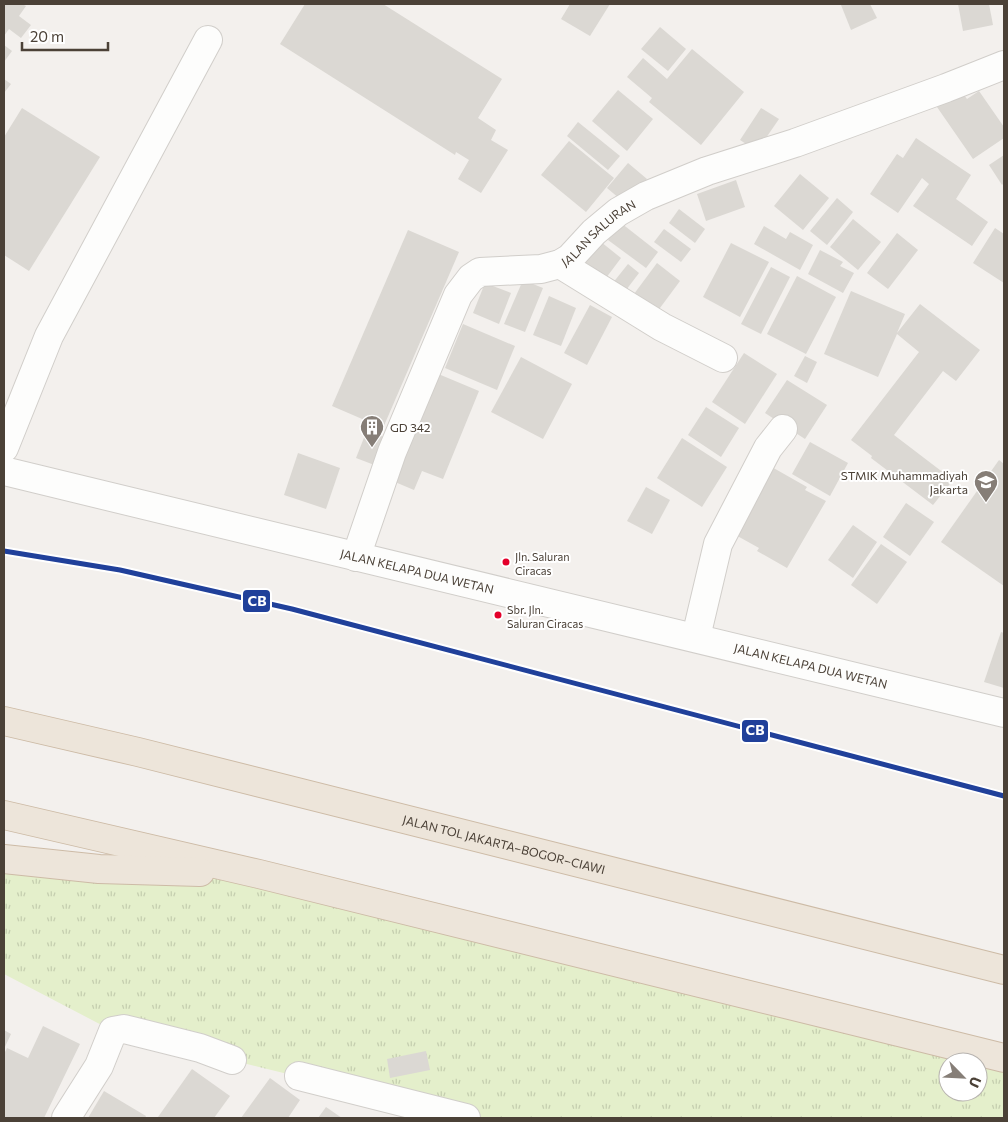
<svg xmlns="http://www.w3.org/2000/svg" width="1008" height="1122" font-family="Commissioner,sans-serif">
<defs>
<pattern id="grass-tufts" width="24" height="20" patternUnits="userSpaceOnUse" patternTransform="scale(1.25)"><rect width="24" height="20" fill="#e4efcb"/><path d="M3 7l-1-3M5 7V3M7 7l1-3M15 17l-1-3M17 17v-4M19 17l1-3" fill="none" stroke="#c5ceaf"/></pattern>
</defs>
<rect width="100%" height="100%" fill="#f3f0ed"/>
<path fill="url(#grass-tufts)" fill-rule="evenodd" d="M4,859L259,874L1004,1057V1118H467L113,1031L4,974ZM948,1062H978V1092H948Z"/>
<g fill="#dbd8d3">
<path d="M4,4H22L26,6L19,16L31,25L21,38L9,29L4,36Z"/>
<path d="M305,4H383L502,79L478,118L496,130L491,140L508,150L481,193L458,179L469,160L456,152L455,155L280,44Z"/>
<path d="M570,4H610L590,36L561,19Z"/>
<path d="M843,4H870L877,18L851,30L841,5Z"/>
<path d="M958,4H989L993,25L963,31Z"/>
<path d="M660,27L686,49L668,71L641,49Z"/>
<path d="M4,45L12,51L4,62Z"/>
<path d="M692,49L744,92L701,145L649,102L652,98L627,77L643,58L667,79Z"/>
<path d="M4,79L11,84L4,93Z"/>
<path d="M618,90L653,119L627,151L592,121Z"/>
<path d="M961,91L967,99L979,91L1004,127V138L973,159L937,107Z"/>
<path d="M22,108L100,157L29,271L4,255V137Z"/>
<path d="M761,108L779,119L757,151L740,140Z"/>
<path d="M578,122L620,156L608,170L567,136Z"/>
<path d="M916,138L971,175L956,199L988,222L972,246L913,206L929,184L922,178L898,213L870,194L897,154L903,158Z"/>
<path d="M569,141L614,178L586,212L541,175Z"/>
<path d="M1004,155V183L1002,185L989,165Z"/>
<path d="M628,163L647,179L626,204L607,188Z"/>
<path d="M800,174L829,198L803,230L774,206Z"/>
<path d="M736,180L745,207L706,221L697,194Z"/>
<path d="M837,198L853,212L827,245L810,231Z"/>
<path d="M679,209L705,229L695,243L669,223Z"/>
<path d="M853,219L881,242L858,270L830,247Z"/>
<path d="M621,223L658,252L646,268L608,240Z"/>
<path d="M764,226L786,239L790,232L813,245L800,270L754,244Z"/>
<path d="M995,228L1004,234V283L973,263Z"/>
<path d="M664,229L691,249L681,262L654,242Z"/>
<path d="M408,230L459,252L383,428L332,406Z"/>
<path d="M897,233L918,250L888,289L867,273Z"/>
<path d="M596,238L621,258L600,286L574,267Z"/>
<path d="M731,243L769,262L740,317L703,297Z"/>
<path d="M820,250L843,262L840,266L854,273L843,293L808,274Z"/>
<path d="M657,263L680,281L657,312L634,294Z"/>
<path d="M628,264L639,273L620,298L608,289Z"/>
<path d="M771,267L790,277L761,334L741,324Z"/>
<path d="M797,276L836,297L806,354L767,334Z"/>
<path d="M523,280L543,288L525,332L504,324Z"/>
<path d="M485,283L511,293L499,324L473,313Z"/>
<path d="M851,291L905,314L897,333L920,304L980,350L956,381L943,371L894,435L953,480L933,505L871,458L872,456L851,440L919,352L897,334L878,377L824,354Z"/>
<path d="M549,296L576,308L561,346L533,335Z"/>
<path d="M590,305L612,317L587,365L564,353Z"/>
<path d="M463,324L515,346L497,390L445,368Z"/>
<path d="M744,353L777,374L745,424L712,402Z"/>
<path d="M805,356L817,362L807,383L794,376Z"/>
<path d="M521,357L572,384L543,439L491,412Z"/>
<path d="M436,373L479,391L443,479L422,471L414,490L395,482Z"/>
<path d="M787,380L827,405L805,439L765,413Z"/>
<path d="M706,407L739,428L721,457L688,435Z"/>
<path d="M367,430L388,439L377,466L356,458Z"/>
<path d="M682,438L727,467L702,507L657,478Z"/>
<path d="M810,442L848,463L830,496L792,474Z"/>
<path d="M298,453L340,468L326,509L284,495Z"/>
<path d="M999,460L1004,464V586L941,542Z"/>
<path d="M770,466L807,487L805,490L826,501L787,568L757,551L759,548L732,533Z"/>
<path d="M646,487L670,500L652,534L627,521Z"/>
<path d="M906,503L934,522L910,556L883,537Z"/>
<path d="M853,525L877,542L853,578L828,560Z"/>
<path d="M881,544L907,562L877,604L851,585Z"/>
<path d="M1001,632L1004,633V688L984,682Z"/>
<path d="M43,1026L80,1044L44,1118H4V1054L7,1048L28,1058Z"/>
<path d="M4,1030L11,1034L4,1049Z"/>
<path d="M426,1051L430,1070L390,1078L387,1059Z"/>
<path d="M192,1069L230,1096L214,1118H161L158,1117Z"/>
<path d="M270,1078L300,1100L288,1118H241Z"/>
<path d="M104,1091L146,1116L145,1118H88Z"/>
<path d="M326,1107L342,1118H318Z"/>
</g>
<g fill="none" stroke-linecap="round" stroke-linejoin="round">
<g stroke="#d1ceca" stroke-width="30">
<g id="minor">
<path d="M560,264L662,327L723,358"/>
<path d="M4,448L49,336L208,40"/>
<path id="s1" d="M356,557L392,452L458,295L471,278L480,272L541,269L560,264L570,258L594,232L618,212L646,196L707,171L795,143L946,88L1004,65"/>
<path d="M696,637L718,544L768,448L783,429"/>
<path d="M299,1076L466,1118"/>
<path d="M66,1118L99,1066L113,1031L124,1029L200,1048L232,1060"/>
</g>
</g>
<g stroke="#d1ceca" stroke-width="30">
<g id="tertiary">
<path id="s2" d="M4,471C337,553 671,630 1004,713"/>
</g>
</g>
<g stroke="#cdbba6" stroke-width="30">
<g id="motorway">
<path id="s3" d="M4,721L138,752L1004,970"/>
<path d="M4,815L259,874L1004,1058"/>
<path d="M4,859L99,869L200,872"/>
</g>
</g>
<use href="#minor" stroke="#fdfdfc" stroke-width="28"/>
<use href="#tertiary" stroke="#fdfdfc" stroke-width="28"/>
<use href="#motorway" stroke="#ede5da" stroke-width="28"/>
<g stroke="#fff" stroke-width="9">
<path id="rail-1" d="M4,551L120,570L292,609L1004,796"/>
</g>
<use href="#rail-1" stroke="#20409a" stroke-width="5"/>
</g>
<defs>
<g id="building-pin" transform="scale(1.25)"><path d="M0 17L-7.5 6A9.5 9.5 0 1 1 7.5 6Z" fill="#867e77" stroke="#fff"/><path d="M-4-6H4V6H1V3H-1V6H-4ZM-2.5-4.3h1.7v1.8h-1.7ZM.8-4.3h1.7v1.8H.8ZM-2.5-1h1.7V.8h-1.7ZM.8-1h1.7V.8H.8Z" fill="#fff"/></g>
<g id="university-pin" transform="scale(1.25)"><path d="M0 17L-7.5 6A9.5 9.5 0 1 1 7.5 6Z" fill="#867e77" stroke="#fff"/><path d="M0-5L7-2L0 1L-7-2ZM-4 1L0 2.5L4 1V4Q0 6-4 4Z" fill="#fff"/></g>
</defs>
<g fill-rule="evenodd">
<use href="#building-pin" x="372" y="427"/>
<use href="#university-pin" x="986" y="482"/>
</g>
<g fill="#e4002b" stroke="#fff" stroke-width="2">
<circle cx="506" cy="562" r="4.5"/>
<circle cx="498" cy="615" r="4.5"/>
</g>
<g text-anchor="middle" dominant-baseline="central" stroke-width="4" stroke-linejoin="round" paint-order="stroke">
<g font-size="11" fill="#4b4137" stroke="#fff" text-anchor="start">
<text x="515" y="556">Jln. Saluran<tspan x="515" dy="14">Ciracas</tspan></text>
<text x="507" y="609">Sbr. Jln.<tspan x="507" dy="14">Saluran Ciracas</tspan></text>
</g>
<g font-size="12" fill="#4b4137" stroke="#fff">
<text stroke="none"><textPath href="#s1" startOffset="444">JALAN SALURAN</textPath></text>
<text stroke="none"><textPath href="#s2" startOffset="425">JALAN KELAPA DUA WETAN</textPath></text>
<text stroke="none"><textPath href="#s2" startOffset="830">JALAN KELAPA DUA WETAN</textPath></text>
<text stroke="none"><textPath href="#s3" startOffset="515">JALAN TOL JAKARTA–BOGOR–CIAWI</textPath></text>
</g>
<g font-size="12" fill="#4b4137" stroke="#fff" text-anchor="start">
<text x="390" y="427">GD 342</text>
<text x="968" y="475" text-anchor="end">STMIK Muhammadiyah<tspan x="968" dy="14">Jakarta</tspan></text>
</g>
</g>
<g stroke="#fff" stroke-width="2">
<rect x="242" y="589" width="29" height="24" rx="5" fill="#20409a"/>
<rect x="741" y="719" width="28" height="24" rx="5" fill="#20409a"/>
</g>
<g font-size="14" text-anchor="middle" font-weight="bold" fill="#fff">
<text x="257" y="606">CB</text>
<text x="755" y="735">CB</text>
</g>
<rect width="1008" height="1122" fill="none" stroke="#4b4137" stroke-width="10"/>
<g transform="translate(963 1077) rotate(114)"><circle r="24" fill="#ffffff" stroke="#b7b3af"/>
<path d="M0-4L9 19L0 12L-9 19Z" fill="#867e77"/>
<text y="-8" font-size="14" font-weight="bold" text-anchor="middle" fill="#4b4137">U</text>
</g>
<path d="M22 42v8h86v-8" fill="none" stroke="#4b4137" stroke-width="2.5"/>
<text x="30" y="42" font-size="15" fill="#4b4137" stroke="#ffffff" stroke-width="4" paint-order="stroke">20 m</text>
</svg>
